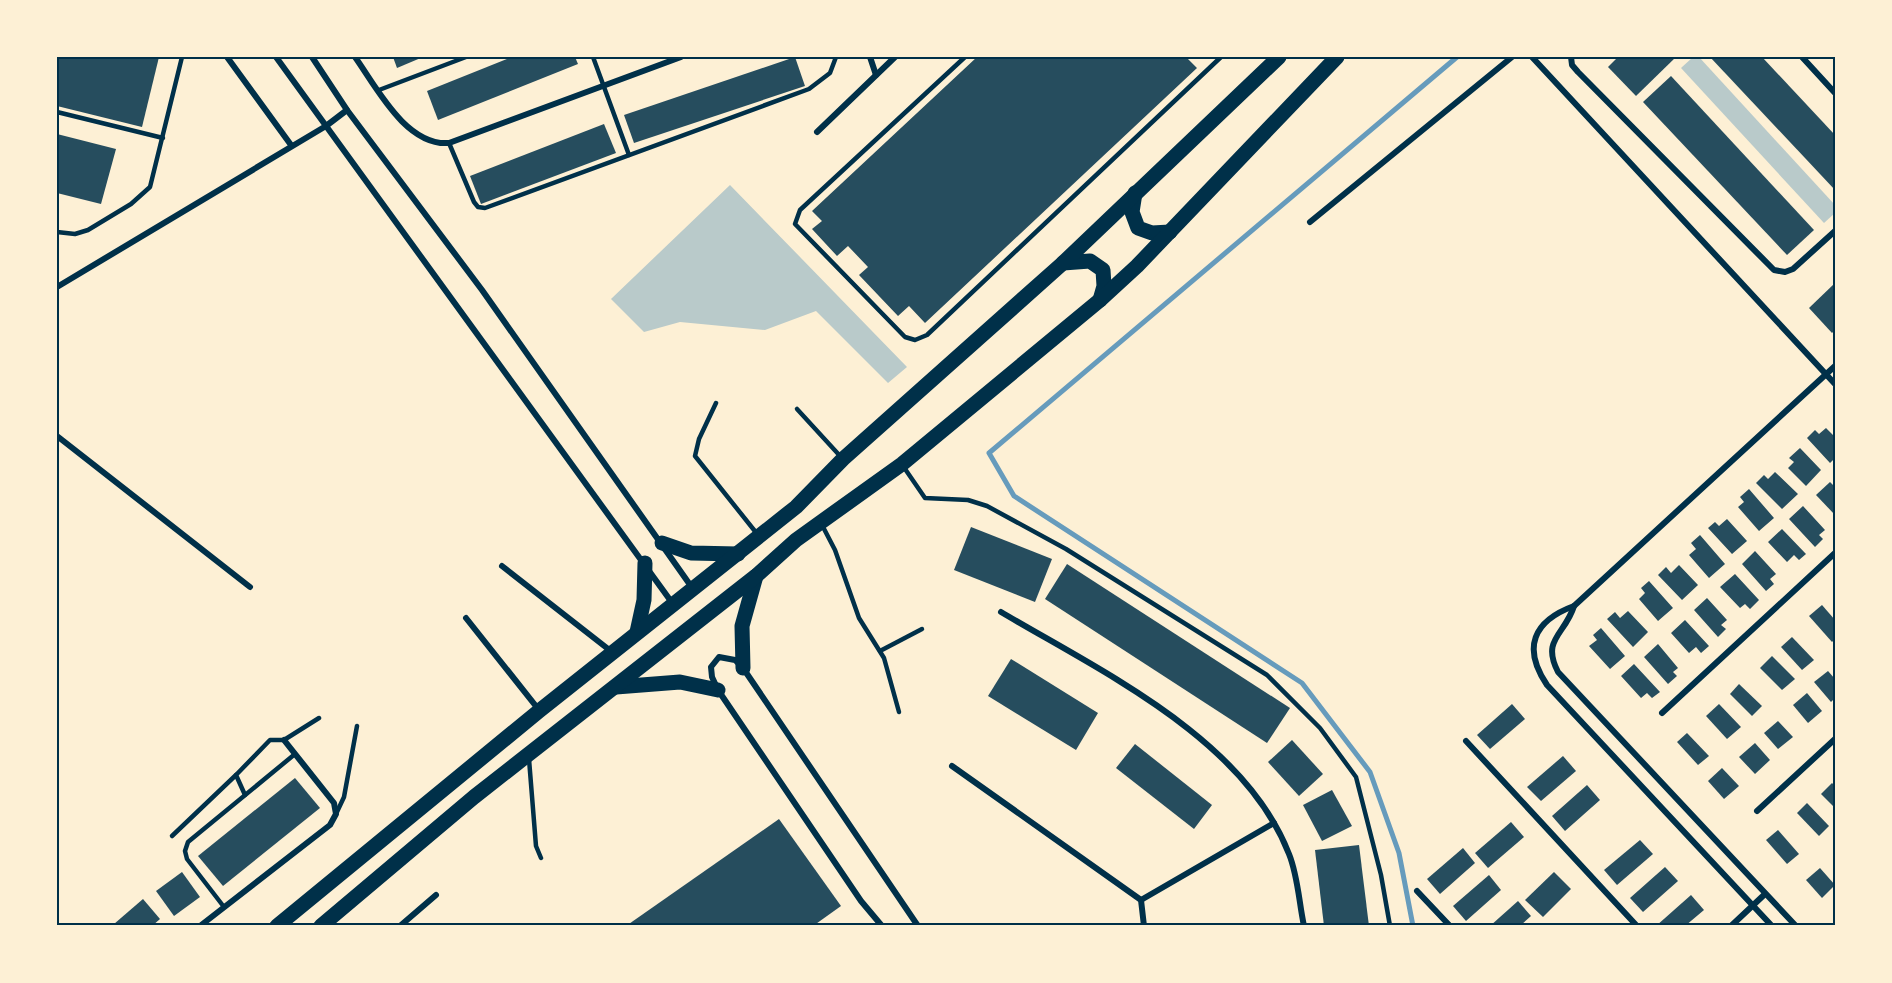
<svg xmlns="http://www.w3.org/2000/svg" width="1892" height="983" font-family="'Space Grotesk',sans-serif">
<rect width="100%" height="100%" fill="#fdf0d5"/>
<g fill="#b9caca">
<path d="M1693,57H1699L1835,205V213L1824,223L1681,68Z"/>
<path d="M730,185L907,367L888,383L816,311L765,330L680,322L644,332L611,299Z"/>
</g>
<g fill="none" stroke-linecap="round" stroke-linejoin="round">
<path stroke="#669bbc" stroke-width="5" d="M1413,926L1399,853L1370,772L1302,683L1014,496L989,453L1457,57"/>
</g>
<g fill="#264d5e">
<path d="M57,57H159L142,127L57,106Z"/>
<path d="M393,57H423L397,68Z"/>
<path d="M512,57H575L578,64L438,120L427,91Z"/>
<path d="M795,57L805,86L634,143L624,115Z"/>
<path d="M977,57H1186L1197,68L925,323L909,306L898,316L859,275L868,267L848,246L837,256L812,229L822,221L812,211Z"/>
<path d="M1618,57H1676L1636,96L1608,67Z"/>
<path d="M1710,57H1762L1835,135V190Z"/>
<path d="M1671,76L1814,230L1787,255L1643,102Z"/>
<path d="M604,124L616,153L481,204L470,176Z"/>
<path d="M57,134L116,149L101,204L57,193Z"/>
<path d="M1835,283V330L1832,333L1809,308Z"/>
<path d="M1826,428L1835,437V458L1830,463L1807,438L1815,430L1819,434Z"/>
<path d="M1800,448L1821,470L1806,486L1788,468L1794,462L1789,458Z"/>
<path d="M1775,472L1798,494L1782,509L1756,483L1764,475L1768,479Z"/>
<path d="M1830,482L1835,487V515L1816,495Z"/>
<path d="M1749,489L1774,518L1759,531L1738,507L1744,502L1740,497Z"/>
<path d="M1803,506L1825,530L1819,535L1823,539L1815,547L1789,519Z"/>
<path d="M1727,519L1747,541L1732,554L1708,528L1715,522L1719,526Z"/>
<path d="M971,527L1052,559L1035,602L954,570Z"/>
<path d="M1782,529L1806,554L1799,560L1794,555L1787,562L1768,542Z"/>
<path d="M1700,535L1725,564L1709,578L1689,555L1696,549L1691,543Z"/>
<path d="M1755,551L1776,574L1770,579L1774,584L1766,591L1742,564Z"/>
<path d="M1067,564L1290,708L1267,743L1045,599Z"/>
<path d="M1679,565L1698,585L1682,600L1658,575L1666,567L1671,573Z"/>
<path d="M1735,574L1759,600L1750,609L1745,604L1740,608L1720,587Z"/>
<path d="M1649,581L1673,608L1658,621L1639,599L1645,593L1641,588Z"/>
<path d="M1707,598L1727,620L1721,625L1726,629L1718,637L1694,610Z"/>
<path d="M1822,605L1835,620V639L1832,642L1809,616Z"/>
<path d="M1628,611L1648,632L1633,647L1607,619L1615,612L1620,618Z"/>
<path d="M1685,620L1709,646L1701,653L1696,647L1689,653L1671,633Z"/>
<path d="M1601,628L1625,656L1610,669L1589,646L1597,640L1593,635Z"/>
<path d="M1792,637L1814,660L1802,670L1781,647Z"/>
<path d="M1658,644L1678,668L1673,672L1677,676L1668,684L1644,657Z"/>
<path d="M1772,656L1795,679L1782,690L1760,668Z"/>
<path d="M1011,659L1098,713L1076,750L988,696Z"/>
<path d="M1634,664L1660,692L1652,698L1647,693L1641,698L1621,676Z"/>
<path d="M1828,671L1835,679V698L1831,702L1814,682Z"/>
<path d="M1739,684L1762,706L1752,716L1730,694Z"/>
<path d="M1807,693L1822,711L1808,723L1793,705Z"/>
<path d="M1512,704L1525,719L1490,749L1477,735Z"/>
<path d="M1719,704L1741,727L1727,739L1706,716Z"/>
<path d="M1778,721L1793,737L1778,749L1764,733Z"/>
<path d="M1687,733L1709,756L1698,765L1677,742Z"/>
<path d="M1292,740L1323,774L1299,796L1268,762Z"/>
<path d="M1755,743L1770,760L1755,774L1739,757Z"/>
<path d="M1135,744L1212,805L1194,829L1116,768Z"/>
<path d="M1563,756L1576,771L1541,801L1527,787Z"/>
<path d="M1722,768L1739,786L1724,799L1708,781Z"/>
<path d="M295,778L320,808L223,886L198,856Z"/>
<path d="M1832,783L1835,786V808L1821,794Z"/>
<path d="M1587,785L1600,800L1565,831L1552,816Z"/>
<path d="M1332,790L1352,826L1322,841L1303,805Z"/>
<path d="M1807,803L1829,826L1819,836L1797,813Z"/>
<path d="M779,819L841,906L813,926H626Z"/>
<path d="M1511,822L1524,837L1488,868L1475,853Z"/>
<path d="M1778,830L1799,854L1787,864L1766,840Z"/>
<path d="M1640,840L1653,854L1617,885L1604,870Z"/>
<path d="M1359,845L1369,926H1324L1315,850Z"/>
<path d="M1463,848L1475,863L1440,894L1427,879Z"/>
<path d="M1665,867L1678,881L1643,912L1630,898Z"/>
<path d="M1820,868L1835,885L1822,898L1806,880Z"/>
<path d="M182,872L200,897L174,916L156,891Z"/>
<path d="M1554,872L1571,889L1543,917L1525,900Z"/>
<path d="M1489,875L1501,890L1466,921L1453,906Z"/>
<path d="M1691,895L1704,910L1685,926H1656Z"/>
<path d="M143,899L160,919L152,926H116L114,924Z"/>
<path d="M1518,901L1531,916L1520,926H1490Z"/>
</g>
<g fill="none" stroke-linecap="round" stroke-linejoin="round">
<g stroke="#003049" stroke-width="4.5">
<path d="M593,57L629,155"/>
<path d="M965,57L800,210L795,224L905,337L915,340L927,335L1221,57"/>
<path d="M379,90L466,57"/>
<path d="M57,112L163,138"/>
<path d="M449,143L474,202L478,207L485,208L809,89L830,73L836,57"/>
<path d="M57,232L75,234L88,230L131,204L150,187L182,57"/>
<path d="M716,403L699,439L695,456L758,535"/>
<path d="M797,409L841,457"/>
<path d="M903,466L925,498L968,500L987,506L1066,549L1267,675L1320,728L1356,777L1381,875L1390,926"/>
<path d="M822,525L835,550L859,618L884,658L899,712"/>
<path d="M880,651L922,629"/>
<path d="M529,759L536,846L541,858"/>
<path d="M245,795L236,775L270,740H284L319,718"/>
<path d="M336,814L344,797L357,726"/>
<path d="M172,836L236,775"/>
<path d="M224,907L187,859L185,851L188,842L295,754"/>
</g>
<g stroke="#003049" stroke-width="6">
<path d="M227,57L291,145"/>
<path d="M276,57L673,604"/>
<path d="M312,57L347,110L482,290L693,589"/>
<path d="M355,57C377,88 406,146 449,143L681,57"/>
<path d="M870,57L876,75"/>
<path d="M1532,57L1835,384"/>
<path d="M1571,57L1572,65L1578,72L1774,270L1785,272L1793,269L1835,231"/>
<path d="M1802,57L1835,93"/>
<path d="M817,132L895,57"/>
<path d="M1310,222L1512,57"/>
<path d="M57,287L326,126L347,110"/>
<path d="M57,436L250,587"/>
<path d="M502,566L612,652"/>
<path d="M1574,606C1565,635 1541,639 1558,672L1796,926"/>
<path d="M1001,612C1102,672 1244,738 1289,854C1298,876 1299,903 1304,926"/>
<path d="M466,618L539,710"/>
<path d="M1662,713L1835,553"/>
<path d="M1466,741L1637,926"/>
<path d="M952,766L1141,900L1144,926"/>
<path d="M1757,811L1835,739"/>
<path d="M1417,891L1450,926"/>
<path d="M1141,900L1274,823"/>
<path d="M200,926L330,825L336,814L334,803L284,740"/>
<path d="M400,926L436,895"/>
<path d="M882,926L861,901L718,690L712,677L711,667L719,657L735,660L743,668L918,926"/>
<path d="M1731,926L1765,894"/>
<path d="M1772,926L1547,685C1522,648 1533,621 1574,606L1835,366"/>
</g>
<g stroke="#003049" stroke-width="15">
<path d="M1135,193L1132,212L1138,228L1152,233L1170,232"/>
<path d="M1063,263L1090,261L1103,270L1104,286L1100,300"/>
<path d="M662,543L691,553L738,554"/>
<path d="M637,632L644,600L645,563"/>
<path d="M743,668L742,626L756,576"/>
<path d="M616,687L680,682L718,690"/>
<path d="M277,926L539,711L796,507L843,459L1063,263L1279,57"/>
<path d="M321,926L474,797L756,576L796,540L902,464L1100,300L1137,266L1337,57"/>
</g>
</g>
<rect width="1892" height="983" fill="none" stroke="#fdf0d5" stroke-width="117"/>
<rect x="58" y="58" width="1776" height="866" fill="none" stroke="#003049" stroke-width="2"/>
</svg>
